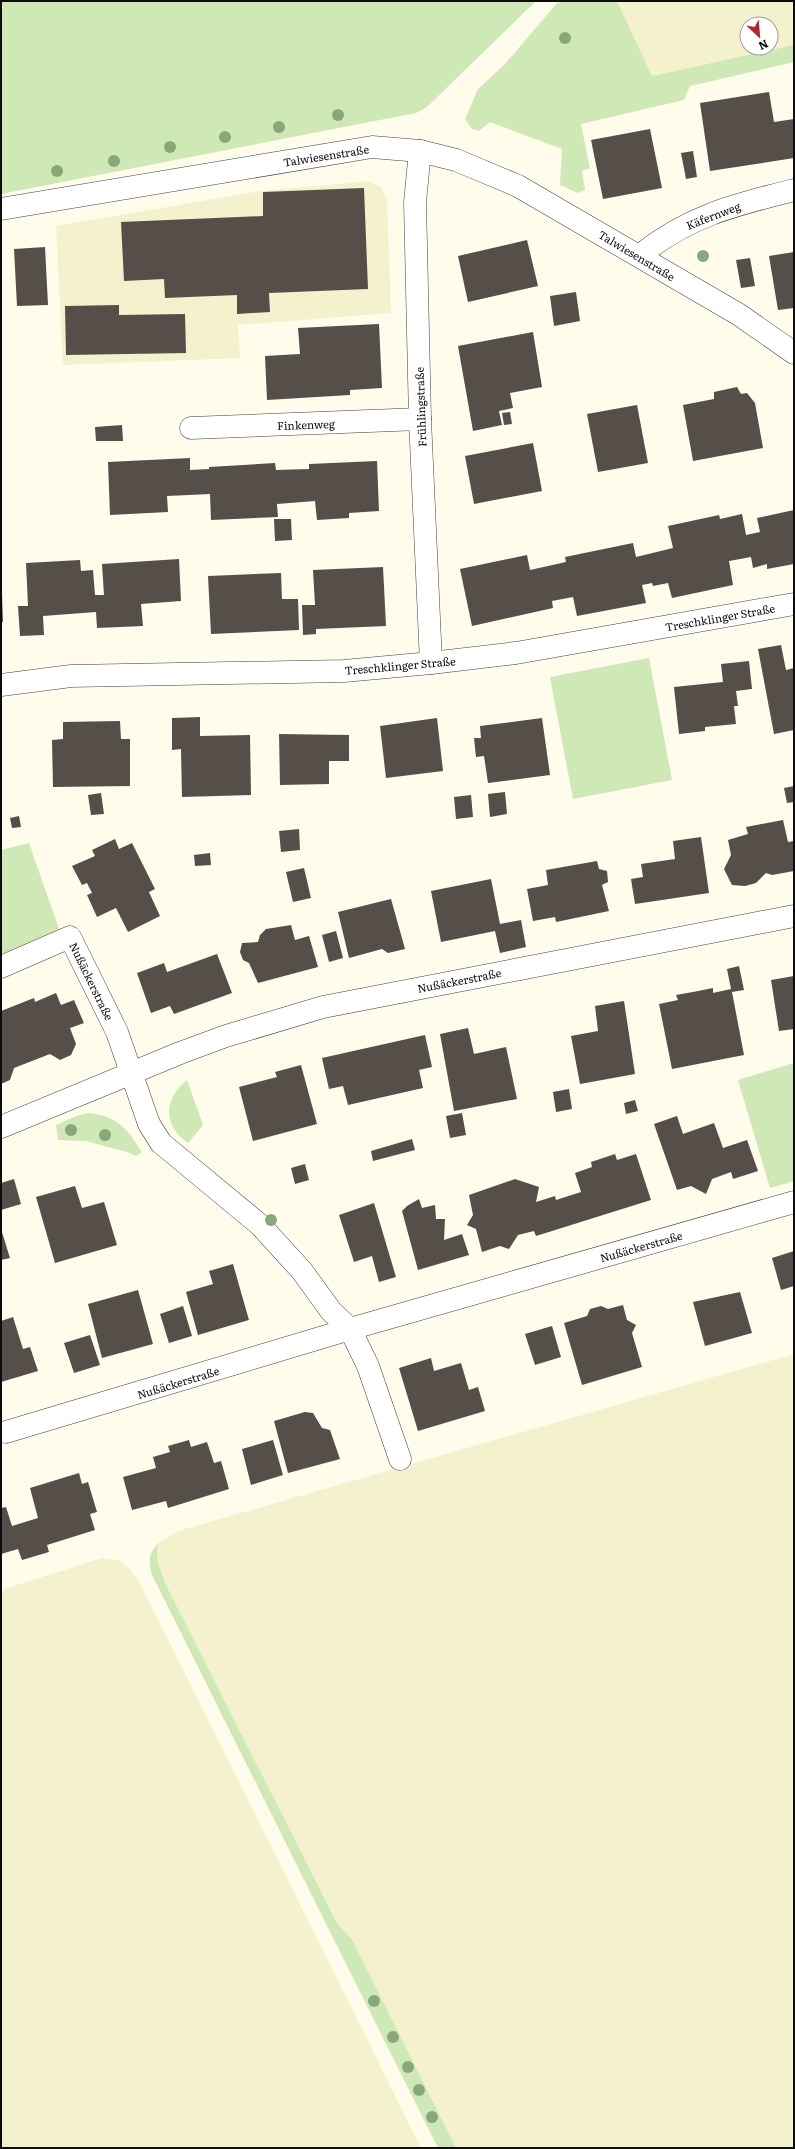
<svg xmlns="http://www.w3.org/2000/svg" width="795" height="2149" font-family="Literata,serif">
<rect width="100%" height="100%" fill="#fffceb"/>
<g fill="#f4f2cc" fill-rule="evenodd">
<path d="M617,1H794V45L652,76ZM747,24H771V48H747Z"/>
<path d="M368,181L382,188L387,201L391,313L238,325L240,358L63,365L56,226L261,191Z"/>
<path d="M794,1354V2148H456L353,1941L337,1923L167,1587L157,1560L158,1543L178,1531Z"/>
<path d="M102,1558L120,1561L130,1569L140,1583L421,2148H1V1590Z"/>
</g>
<g fill="#cee8b6">
<path d="M1,1H536L427,107L416,113L1,194Z"/>
<path d="M566,1H617L652,76L794,45V62L690,86L684,100L581,124L590,169L582,170L585,190L578,193L560,185L562,149L490,122L479,131L472,129L465,119L478,89L505,64L557,3Z"/>
<path d="M649,658L672,780L573,799L550,677Z"/>
<path d="M29,843L59,929L1,955V850Z"/>
<path d="M794,1063V1181L770,1188L738,1080Z"/>
<path d="M187,1080L203,1125L188,1143C163,1126 163,1099 187,1080Z"/>
<path d="M89,1113C119,1117 126,1128 142,1152L136,1156L127,1152L86,1141L58,1140L56,1125L79,1115Z"/>
<path d="M158,1543L157,1560L167,1587L337,1923L353,1941L456,2148H438L152,1575C148,1560 148,1556 158,1543Z"/>
</g>
<g fill="#554e49">
<path d="M769,92L774,122L794,119V158L710,171L700,103Z"/>
<path d="M650,129L662,188L603,199L591,140Z"/>
<path d="M693,151L697,177L686,179L681,153Z"/>
<path d="M364,188L368,289L269,293L270,312L237,314V295L165,298L164,279L124,281L121,222L263,216V192Z"/>
<path d="M527,240L538,286L468,302L458,256Z"/>
<path d="M45,247L48,305L17,306L14,249Z"/>
<path d="M794,252V308L778,310L769,256Z"/>
<path d="M750,258L755,286L741,288L736,260Z"/>
<path d="M576,292L580,321L554,326L550,296Z"/>
<path d="M119,305V315L185,314L186,353L66,355L65,306Z"/>
<path d="M379,324L382,388L350,390V395L267,400L265,356L300,354L298,328Z"/>
<path d="M533,332L542,387L510,393L513,408L499,411L502,425L473,431L458,346Z"/>
<path d="M737,387L741,394L747,393L755,403L763,448L693,461L683,405L714,399V392Z"/>
<path d="M637,405L648,463L598,472L587,414Z"/>
<path d="M510,412L512,424L504,425L502,413Z"/>
<path d="M122,425L123,441H96L95,427Z"/>
<path d="M533,443L542,491L474,504L465,456Z"/>
<path d="M190,458V470L209,469V467L275,463L276,470L309,469V464L377,461L379,511L349,513V518L317,520L315,501L277,504L278,517L211,520L210,494L167,496L168,512L110,515L108,462Z"/>
<path d="M794,510V564L767,569V564L753,568L751,557L729,561L733,585L672,598L668,583L653,586L652,583L642,585L646,603L577,616L573,597L552,601L553,608L472,626L460,569L527,555L530,570L566,562L565,557L633,543L636,557L673,548L668,526L719,515L720,519L742,514L746,535L760,532L757,518Z"/>
<path d="M274,519H291L292,540L275,541Z"/>
<path d="M179,559L181,601L141,604L143,626L97,628L96,612L43,616L44,635L20,636L18,606H28L26,563L80,560L81,571L93,570L95,595H104L102,564Z"/>
<path d="M383,567L386,626L316,629V634L303,635L302,605H315L313,570Z"/>
<path d="M281,573L282,599H298L299,630L211,634L208,576Z"/>
<path d="M1,594H2L3,622H1Z"/>
<path d="M781,645L786,670L794,668V730L774,734L758,649Z"/>
<path d="M749,661L752,689L736,691L738,706H734L736,724L705,727V731L679,734L674,687L723,682L721,664Z"/>
<path d="M200,717V736L250,735L251,795L182,797L181,749L172,750V718Z"/>
<path d="M437,718L443,771L386,778L380,726Z"/>
<path d="M542,718L550,775L488,783L484,756L476,757L474,738H481L480,726Z"/>
<path d="M120,721L121,739H130V786L53,787L52,740L63,739V722Z"/>
<path d="M279,734L349,735V761H329V784L280,785Z"/>
<path d="M794,786V802L787,803L784,788Z"/>
<path d="M505,792L507,814L490,817L488,794Z"/>
<path d="M101,793L104,814L91,815L88,795Z"/>
<path d="M471,795L473,817L456,819L454,797Z"/>
<path d="M19,816L21,827L12,828L10,818Z"/>
<path d="M783,820L788,842L794,841V871L772,875L766,873L756,883L745,886L732,885L724,869L731,855L728,840L748,834L746,827Z"/>
<path d="M299,829L300,850L281,852L279,831Z"/>
<path d="M701,837L709,893L635,904L631,879L643,877L641,864L675,859L673,841Z"/>
<path d="M115,839L119,849L132,843L155,889L149,892L160,916L128,932L116,908L97,917L87,895L92,893L87,883L82,885L72,866L95,856L92,850Z"/>
<path d="M210,853L211,865L195,866L194,855Z"/>
<path d="M597,861L599,869L607,871L608,882L602,885L609,911L556,922L555,917L533,921L527,889L548,885L546,870Z"/>
<path d="M304,868L311,898L293,902L286,872Z"/>
<path d="M491,879L500,924L521,920L526,947L500,953L495,931L441,942L431,891Z"/>
<path d="M391,899L405,949L388,953L382,949L349,958L338,912Z"/>
<path d="M291,925L295,940L309,936L318,967L258,983L249,963L243,960L240,952L242,943L258,942L260,935L266,929Z"/>
<path d="M336,931L343,958L329,962L322,935Z"/>
<path d="M217,954L232,993L174,1014L170,1006L151,1013L137,973L164,963L167,972Z"/>
<path d="M739,966L744,990L732,992L744,1055L672,1069L659,1004L678,1000L676,995L693,992L713,988V993L731,989L727,969Z"/>
<path d="M794,976V1029L779,1031L771,980Z"/>
<path d="M56,993L61,1005L74,1000L84,1023L70,1028L76,1044L71,1055L60,1060L50,1054L14,1068L10,1080L1,1084V1011L34,998L35,1002Z"/>
<path d="M624,1001L635,1074L580,1084L571,1036L598,1031L595,1006Z"/>
<path d="M468,1028L474,1054L506,1047L517,1099L454,1111L440,1034Z"/>
<path d="M425,1035L432,1067L419,1070L423,1088L348,1105L343,1086L329,1089L322,1058Z"/>
<path d="M301,1065L317,1124L253,1141L239,1087L277,1077L275,1072Z"/>
<path d="M569,1089L572,1109L556,1112L553,1092Z"/>
<path d="M635,1100L638,1111L626,1114L624,1103Z"/>
<path d="M462,1113L466,1135L450,1138L446,1116Z"/>
<path d="M677,1116L683,1134L714,1123L723,1148L747,1140L758,1171L733,1179L731,1172L712,1179L706,1194L691,1186L677,1190L654,1124Z"/>
<path d="M412,1139L415,1150L373,1161L371,1151Z"/>
<path d="M615,1154L617,1160L636,1154L651,1200L536,1236L534,1231L518,1235L509,1249L500,1246L482,1252L476,1229L467,1225L473,1215L469,1195L515,1179L539,1187L536,1202L555,1196L556,1200L581,1192L575,1173L592,1167L591,1162Z"/>
<path d="M305,1164L309,1180L295,1184L291,1168Z"/>
<path d="M14,1179L21,1204L1,1210V1183Z"/>
<path d="M75,1186L82,1208L104,1202L117,1245L55,1263L36,1197Z"/>
<path d="M419,1199L422,1208L435,1205L436,1219H445L444,1240L462,1234L469,1255L418,1270L402,1211L407,1206Z"/>
<path d="M374,1203L396,1277L379,1282L372,1256L354,1262L339,1215Z"/>
<path d="M1,1229L10,1258L1,1260Z"/>
<path d="M794,1251V1286L781,1290L772,1258Z"/>
<path d="M233,1264L249,1320L198,1335L186,1292L213,1284L209,1271Z"/>
<path d="M138,1290L153,1344L102,1358L88,1304Z"/>
<path d="M740,1292L752,1333L705,1346L693,1302Z"/>
<path d="M623,1305L627,1320L636,1325L632,1333L642,1367L582,1385L564,1323L587,1316L590,1309L601,1306L608,1309Z"/>
<path d="M183,1306L192,1336L169,1343L160,1314Z"/>
<path d="M13,1317L23,1349L30,1347L38,1371L1,1382V1321Z"/>
<path d="M552,1326L561,1357L535,1365L525,1334Z"/>
<path d="M90,1335L100,1365L74,1373L64,1343Z"/>
<path d="M431,1358L434,1371L461,1363L469,1390L478,1387L485,1411L418,1431L399,1368Z"/>
<path d="M305,1412L313,1413L322,1428L330,1430L340,1459L288,1473L274,1421Z"/>
<path d="M189,1440L191,1447L207,1442L214,1463L221,1461L229,1489L168,1508L166,1501L132,1510L123,1477L156,1468L153,1457L170,1452L168,1446Z"/>
<path d="M273,1440L283,1475L251,1485L242,1449Z"/>
<path d="M79,1473L82,1484L88,1482L97,1512L90,1514L95,1530L47,1545L49,1552L22,1560L18,1549L1,1554V1508L6,1507L12,1526L38,1518L30,1488Z"/>
</g>
<g fill="none" stroke-linecap="round" stroke-linejoin="round">
<g stroke="#3f3f3f" stroke-width="23">
<g id="minor">
<path d="M420,151L415,202L420,419L431,663"/>
<path d="M1,209L372,147L420,151L456,160L518,186L738,314L794,353"/>
<path d="M639,256C688,216 734,205 794,190"/>
<path d="M191,428L420,419"/>
<path d="M1,685L71,676L344,671L431,663L516,653L794,604"/>
<path d="M1,967L70,937L117,1032L149,1124L161,1143L260,1225L302,1271L331,1311L350,1329L368,1366L400,1459"/>
<path d="M1,1127L180,1053L226,1036L323,1007L794,916"/>
<path d="M6,1432L350,1329L794,1202"/>
</g>
</g>
<use href="#minor" stroke="#fff" stroke-width="22"/>
</g>
<g fill="#89a87a">
<circle cx="565" cy="38" r="6"/>
<circle cx="338" cy="115" r="6"/>
<circle cx="279" cy="127" r="6"/>
<circle cx="225" cy="137" r="6"/>
<circle cx="170" cy="147" r="6"/>
<circle cx="114" cy="161" r="6"/>
<circle cx="57" cy="171" r="6"/>
<circle cx="703" cy="256" r="6"/>
<circle cx="71" cy="1130" r="6"/>
<circle cx="105" cy="1135" r="6"/>
<circle cx="271" cy="1220" r="6"/>
<circle cx="374" cy="2001" r="6"/>
<circle cx="393" cy="2037" r="6"/>
<circle cx="408" cy="2067" r="6"/>
<circle cx="419" cy="2090" r="6"/>
<circle cx="432" cy="2117" r="6"/>
</g>
<g text-anchor="middle" dominant-baseline="central" stroke-width="4" stroke-linejoin="round" paint-order="stroke">
<g font-size="11" fill="#0c0c0c" stroke="#fff">
<text transform="translate(326 155) rotate(-9)">Talwiesenstraße</text>
<text transform="translate(713 215) rotate(-21)">Käfernweg</text>
<text transform="translate(637 255) rotate(31)">Talwiesenstraße</text>
<text transform="translate(420 407) rotate(-92)">Frühlingstraße</text>
<text transform="translate(306 424) rotate(-2)">Finkenweg</text>
<text transform="translate(720 617) rotate(-10)">Treschklinger Straße</text>
<text transform="translate(400 665) rotate(-5)">Treschklinger Straße</text>
<text transform="translate(459 980) rotate(-11)">Nußäckerstraße</text>
<text transform="translate(92 981) rotate(64)">Nußäckerstraße</text>
<text transform="translate(641 1246) rotate(-16)">Nußäckerstraße</text>
<text transform="translate(178 1382) rotate(-17)">Nußäckerstraße</text>
</g>
</g>
<rect width="795" height="2149" fill="none" stroke="#0c0c0c" stroke-width="4"/>
<g transform="translate(759 36) rotate(154)"><circle r="19" fill="#ffffff" stroke="#9e9e9e"/>
<path d="M0-3L7 15L0 10L-7 15Z" fill="#ba2626"/>
<text y="-6" font-size="11" font-weight="bold" text-anchor="middle" fill="#0c0c0c">N</text>
</g>
</svg>
